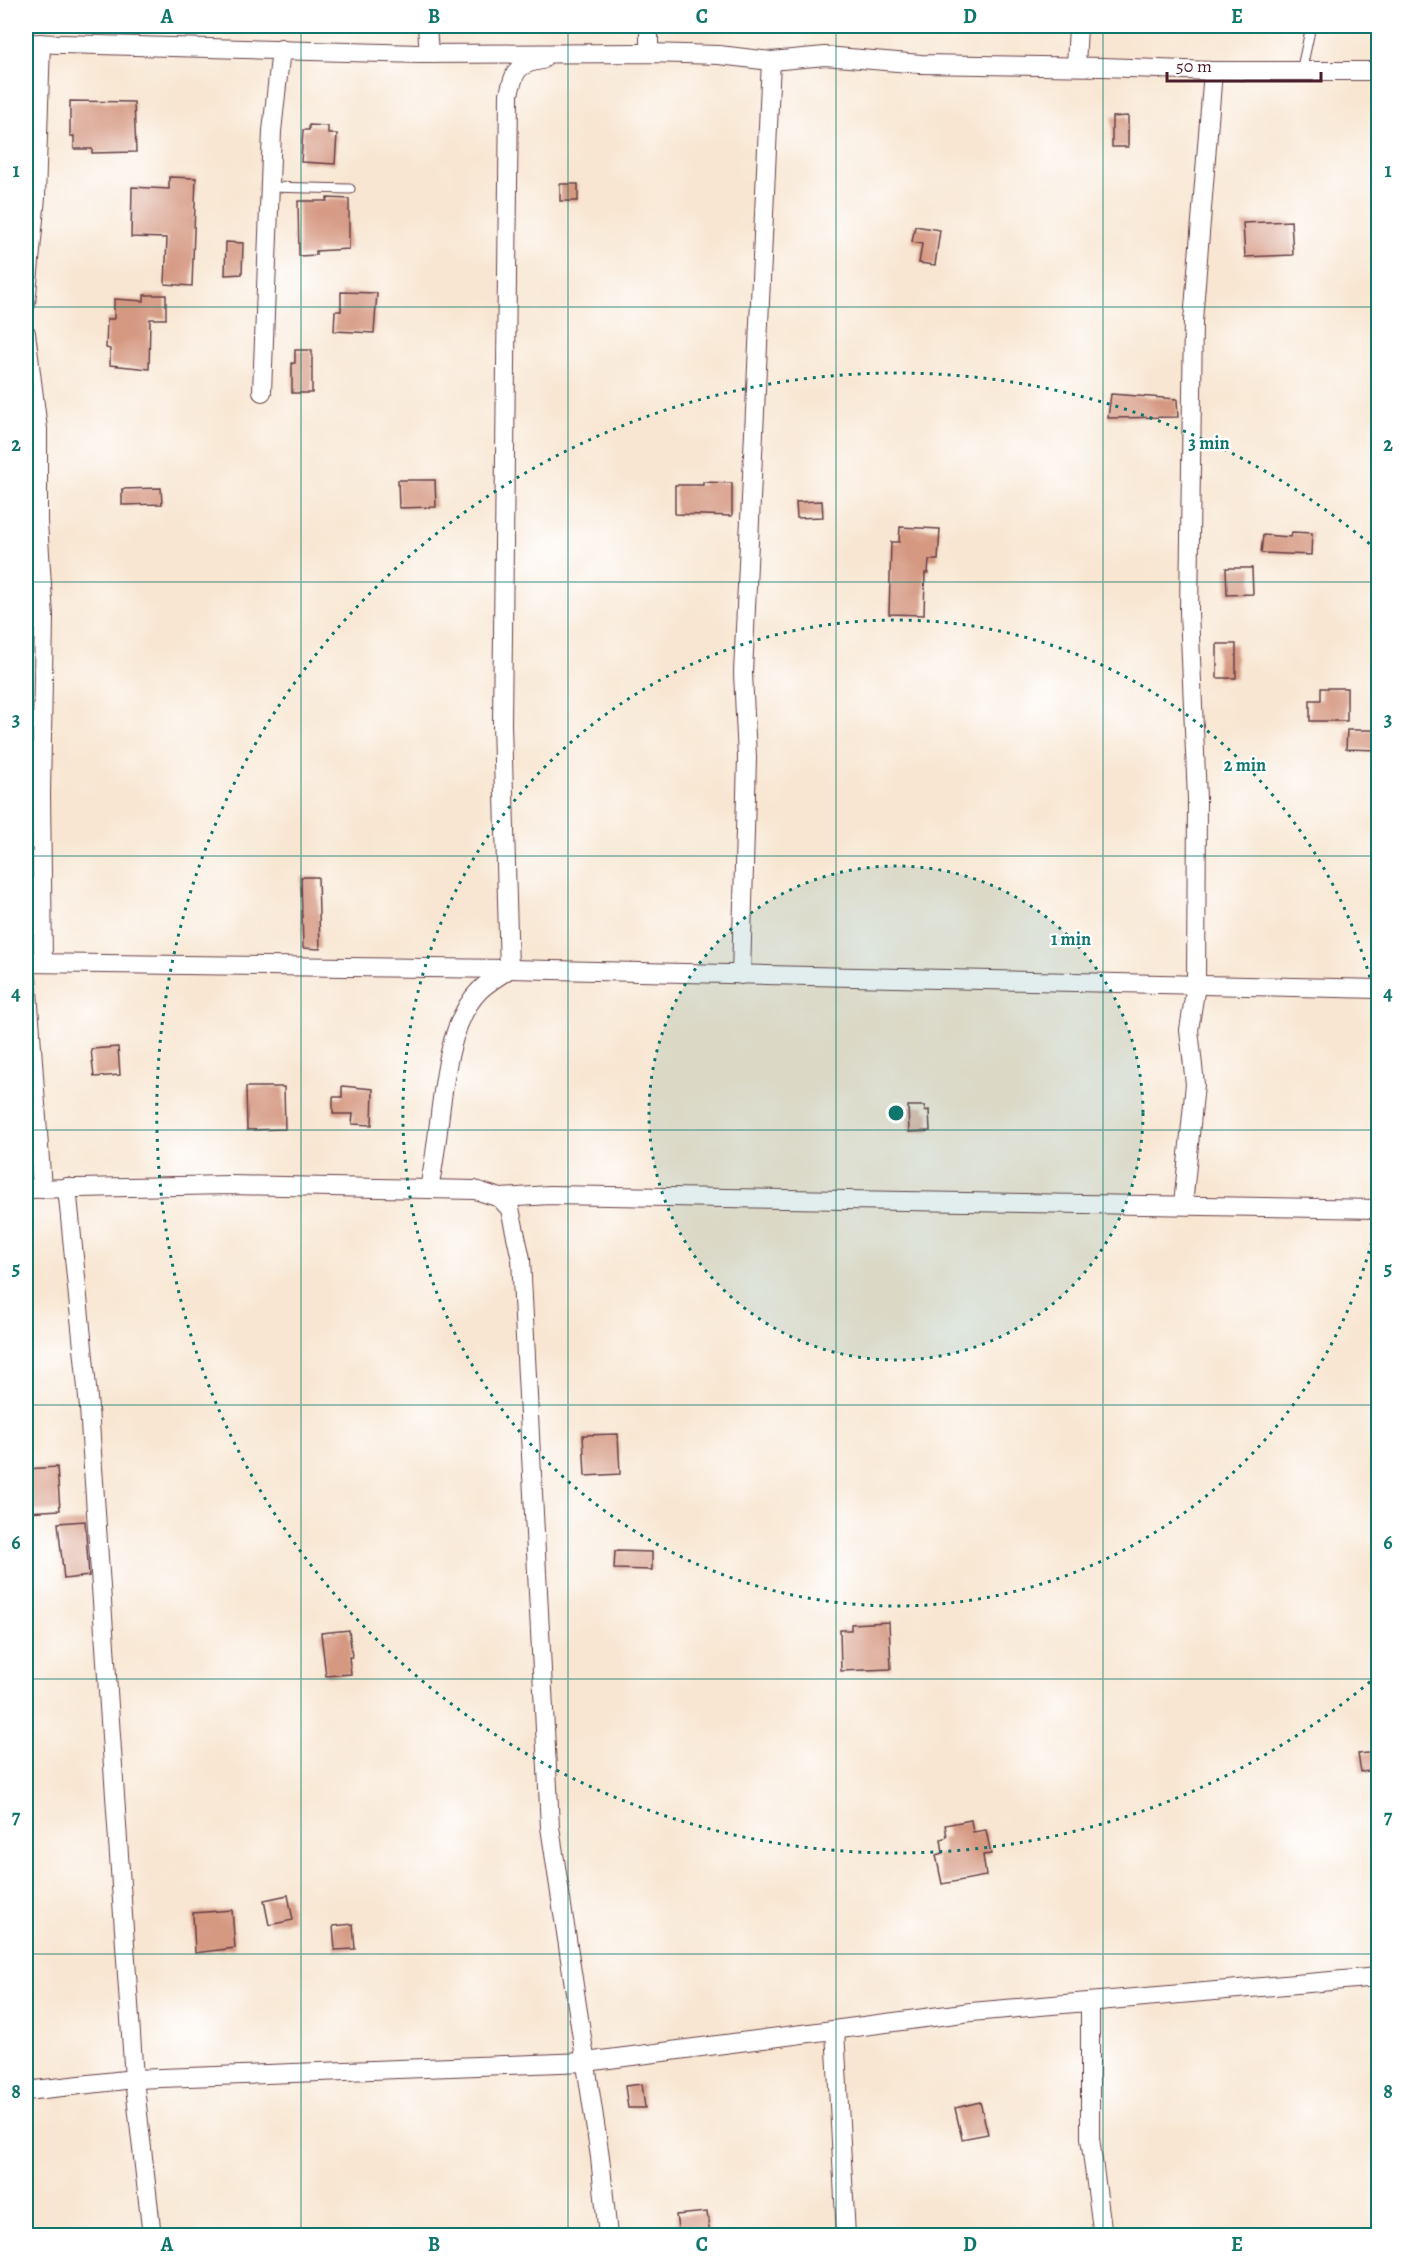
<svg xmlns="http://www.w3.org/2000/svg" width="1404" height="2261" font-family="Alegreya,serif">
<rect width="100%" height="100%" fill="#fff"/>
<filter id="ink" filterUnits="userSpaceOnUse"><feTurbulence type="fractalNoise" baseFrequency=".0167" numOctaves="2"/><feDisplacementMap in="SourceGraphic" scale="12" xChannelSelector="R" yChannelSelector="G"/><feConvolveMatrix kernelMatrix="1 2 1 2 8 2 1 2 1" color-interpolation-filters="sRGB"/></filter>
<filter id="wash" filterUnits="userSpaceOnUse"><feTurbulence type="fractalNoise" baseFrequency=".008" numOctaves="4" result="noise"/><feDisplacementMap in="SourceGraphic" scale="24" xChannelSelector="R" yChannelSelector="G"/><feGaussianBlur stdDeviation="1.35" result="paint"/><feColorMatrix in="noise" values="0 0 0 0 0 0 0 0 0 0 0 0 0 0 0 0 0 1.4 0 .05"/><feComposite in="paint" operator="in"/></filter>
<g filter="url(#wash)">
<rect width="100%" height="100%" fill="#f8e6d2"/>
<g id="blocks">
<g fill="#d59982">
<path d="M70,101L134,102L136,152L92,153V149H74V136H70Z"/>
<path d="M1128,116V147H1112V117Z"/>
<path d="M309,125L328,126V134H337L335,164L301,162L303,130H309Z"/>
<path d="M169,177L196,178L192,286L165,284L167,238L131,237L132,187L169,189Z"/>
<rect x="560" y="184" width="18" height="17"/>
<path d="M327,198L349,199V249L316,251V255L299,256L298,201H327Z"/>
<path d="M1291,221L1293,255L1245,257L1243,223Z"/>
<path d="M915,226L940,230L935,265L919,263L922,244L912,242Z"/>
<path d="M226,242L243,243L242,274L225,275Z"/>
<path d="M341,292L377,293L374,333L334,331L335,311H341Z"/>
<path d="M144,295H166V319H150L149,369L110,365V349L106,348L107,319H114V299L144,301Z"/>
<path d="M295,350H312V393H292V363H295Z"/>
<path d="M1111,394L1177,399L1178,417L1108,418Z"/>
<path d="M398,480H435L436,507L399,508Z"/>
<path d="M703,482L732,483V516L675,514V485H703Z"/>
<path d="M161,488L162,504L122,505V489Z"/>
<path d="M822,501L823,517L797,518L796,502Z"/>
<path d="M900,527L940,529L938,560H929L928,573H925L924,615L889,614L891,542H899Z"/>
<path d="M1292,532L1312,533L1311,555L1261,553L1263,535L1291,537Z"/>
<path d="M1226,568H1252L1253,594L1227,595Z"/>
<rect x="1217" y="644" width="19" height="34"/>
<path d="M1321,688H1347V721H1310V700H1321Z"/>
<path d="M1347,730H1378V750L1346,749Z"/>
<path d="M301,877H318L320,949L303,948Z"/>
<path d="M118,1047L120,1075L94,1077L91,1049Z"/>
<path d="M342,1086L373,1089L372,1125L352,1124L353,1114H333V1097H342Z"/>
<path d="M246,1087H284L285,1129L247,1130Z"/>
<path d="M908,1106H925V1111L929,1110L930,1131L909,1132Z"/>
<path d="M618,1434L620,1474L585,1476L583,1435Z"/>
<path d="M57,1467L60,1510L26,1512V1469Z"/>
<path d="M85,1521L89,1576L64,1579L58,1523Z"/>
<path d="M615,1551L652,1552V1570L614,1569Z"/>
<path d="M889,1622L891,1669L841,1671L840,1630H851V1624Z"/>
<path d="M349,1630L352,1657H349L351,1674L326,1676L321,1633Z"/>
<path d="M1378,1752V1770L1361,1772L1358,1754Z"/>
<path d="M971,1820L973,1832L986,1830L991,1854L983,1855L986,1876L942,1884L936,1855L943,1853L941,1839L947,1837L945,1825Z"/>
<path d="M288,1895L293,1920L269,1925L264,1900Z"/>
<path d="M232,1910L235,1948L195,1953L193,1913Z"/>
<path d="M353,1924L355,1949L335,1950L333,1926Z"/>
<path d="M642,2084L645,2108H628L625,2086Z"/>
<path d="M980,2102L988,2134L962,2139L955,2108Z"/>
<path d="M707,2212L710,2235H679L676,2215Z"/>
</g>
</g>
</g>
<g filter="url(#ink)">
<use href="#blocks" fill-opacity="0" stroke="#643d44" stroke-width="1.5"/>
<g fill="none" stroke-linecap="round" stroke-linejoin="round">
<g stroke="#643d44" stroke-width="11">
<g id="lane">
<path d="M1301,72L1311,26"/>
<path d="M269,187L350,189"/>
</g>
</g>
<g stroke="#643d44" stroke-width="20">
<g id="street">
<path d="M427,26L429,54"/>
<path d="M649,26V53"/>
<path d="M26,43L420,54L649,53L719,55L771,61L825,56L921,64L1103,67L1213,71H1378"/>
<path d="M1076,66L1078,26"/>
<path d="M26,304L36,197L41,43"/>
<path d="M26,333L38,429V522L44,617L41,794L43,963"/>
<path d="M262,392L272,131L281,49"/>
<path d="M26,963L509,969L1378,989"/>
<path d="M26,963L42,1189"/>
<path d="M741,975L747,758L743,673L771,61"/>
<path d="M67,1187L89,1408L134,2079L152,2236"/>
<path d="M429,1187C443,1133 438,1033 479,991C487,983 499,976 509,969L502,724L509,94C515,70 517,64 542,60"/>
<path d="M26,1189L230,1185L475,1190L500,1198L510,1209L521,1259L550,1827L600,2157L608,2236"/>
<path d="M500,1198L550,1195L1378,1209"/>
<path d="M1183,1205L1195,1084L1189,1030L1196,985L1197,799L1189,612L1193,321L1213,71"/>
<path d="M1090,2002V2138L1103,2236"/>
<path d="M835,2030L846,2236"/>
<path d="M26,2091L134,2079L586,2062L971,2012L1378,1977"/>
</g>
</g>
<use href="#lane" stroke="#fff" stroke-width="9"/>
<use href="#street" stroke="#fff" stroke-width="18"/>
</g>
</g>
<path fill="none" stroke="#0f766e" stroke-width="1.5" stroke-opacity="0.55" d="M301,26V2236M568,26V2236M836,26V2236M1103,26V2236M26,307H1378M26,582H1378M26,856H1378M26,1130H1378M26,1405H1378M26,1679H1378M26,1954H1378"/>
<circle cx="896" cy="1113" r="247" fill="#0f766e" fill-opacity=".12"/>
<g fill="none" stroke="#0f766e" stroke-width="3" stroke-dasharray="3 6">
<circle cx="896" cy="1113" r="247"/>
<path d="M1378 1216A493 493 0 1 1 1378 1010"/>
<path d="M1377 1676A740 740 0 1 1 1377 550"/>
</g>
<circle cx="896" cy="1113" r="9" fill="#0f766e" stroke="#fff" stroke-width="3"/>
<g font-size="18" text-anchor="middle" font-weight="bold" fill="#0f766e" stroke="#fff" stroke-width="4.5" stroke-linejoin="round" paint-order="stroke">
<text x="1209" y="449">3 min</text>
<text x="1245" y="771">2 min</text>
<text x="1071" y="945">1 min</text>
</g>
<rect width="1404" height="2261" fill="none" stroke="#fff" stroke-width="66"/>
<path d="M1167 72v9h154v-9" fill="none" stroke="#4a1f2b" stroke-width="3"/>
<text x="1176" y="72" font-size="18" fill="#4a1f2b" stroke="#ffffff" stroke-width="4.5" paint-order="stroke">50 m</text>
<rect x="33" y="33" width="1338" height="2195" fill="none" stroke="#0f766e" stroke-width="2"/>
<g font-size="20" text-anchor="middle" font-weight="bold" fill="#0f766e">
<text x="167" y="23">A</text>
<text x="434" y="23">B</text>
<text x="702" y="23">C</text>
<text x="970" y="23">D</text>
<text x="1237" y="23">E</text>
<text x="16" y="177">1</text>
<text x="1388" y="177">1</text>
<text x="16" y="451">2</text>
<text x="1388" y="451">2</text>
<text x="16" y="726">3</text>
<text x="1388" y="726">3</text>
<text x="16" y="1000">4</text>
<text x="1388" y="1000">4</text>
<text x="16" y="1275">5</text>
<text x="1388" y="1275">5</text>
<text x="16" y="1549">6</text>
<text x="1388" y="1549">6</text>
<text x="16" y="1823">7</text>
<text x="1388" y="1823">7</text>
<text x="16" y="2098">8</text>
<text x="1388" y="2098">8</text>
<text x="167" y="2251">A</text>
<text x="434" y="2251">B</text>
<text x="702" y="2251">C</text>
<text x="970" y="2251">D</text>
<text x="1237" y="2251">E</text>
</g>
</svg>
